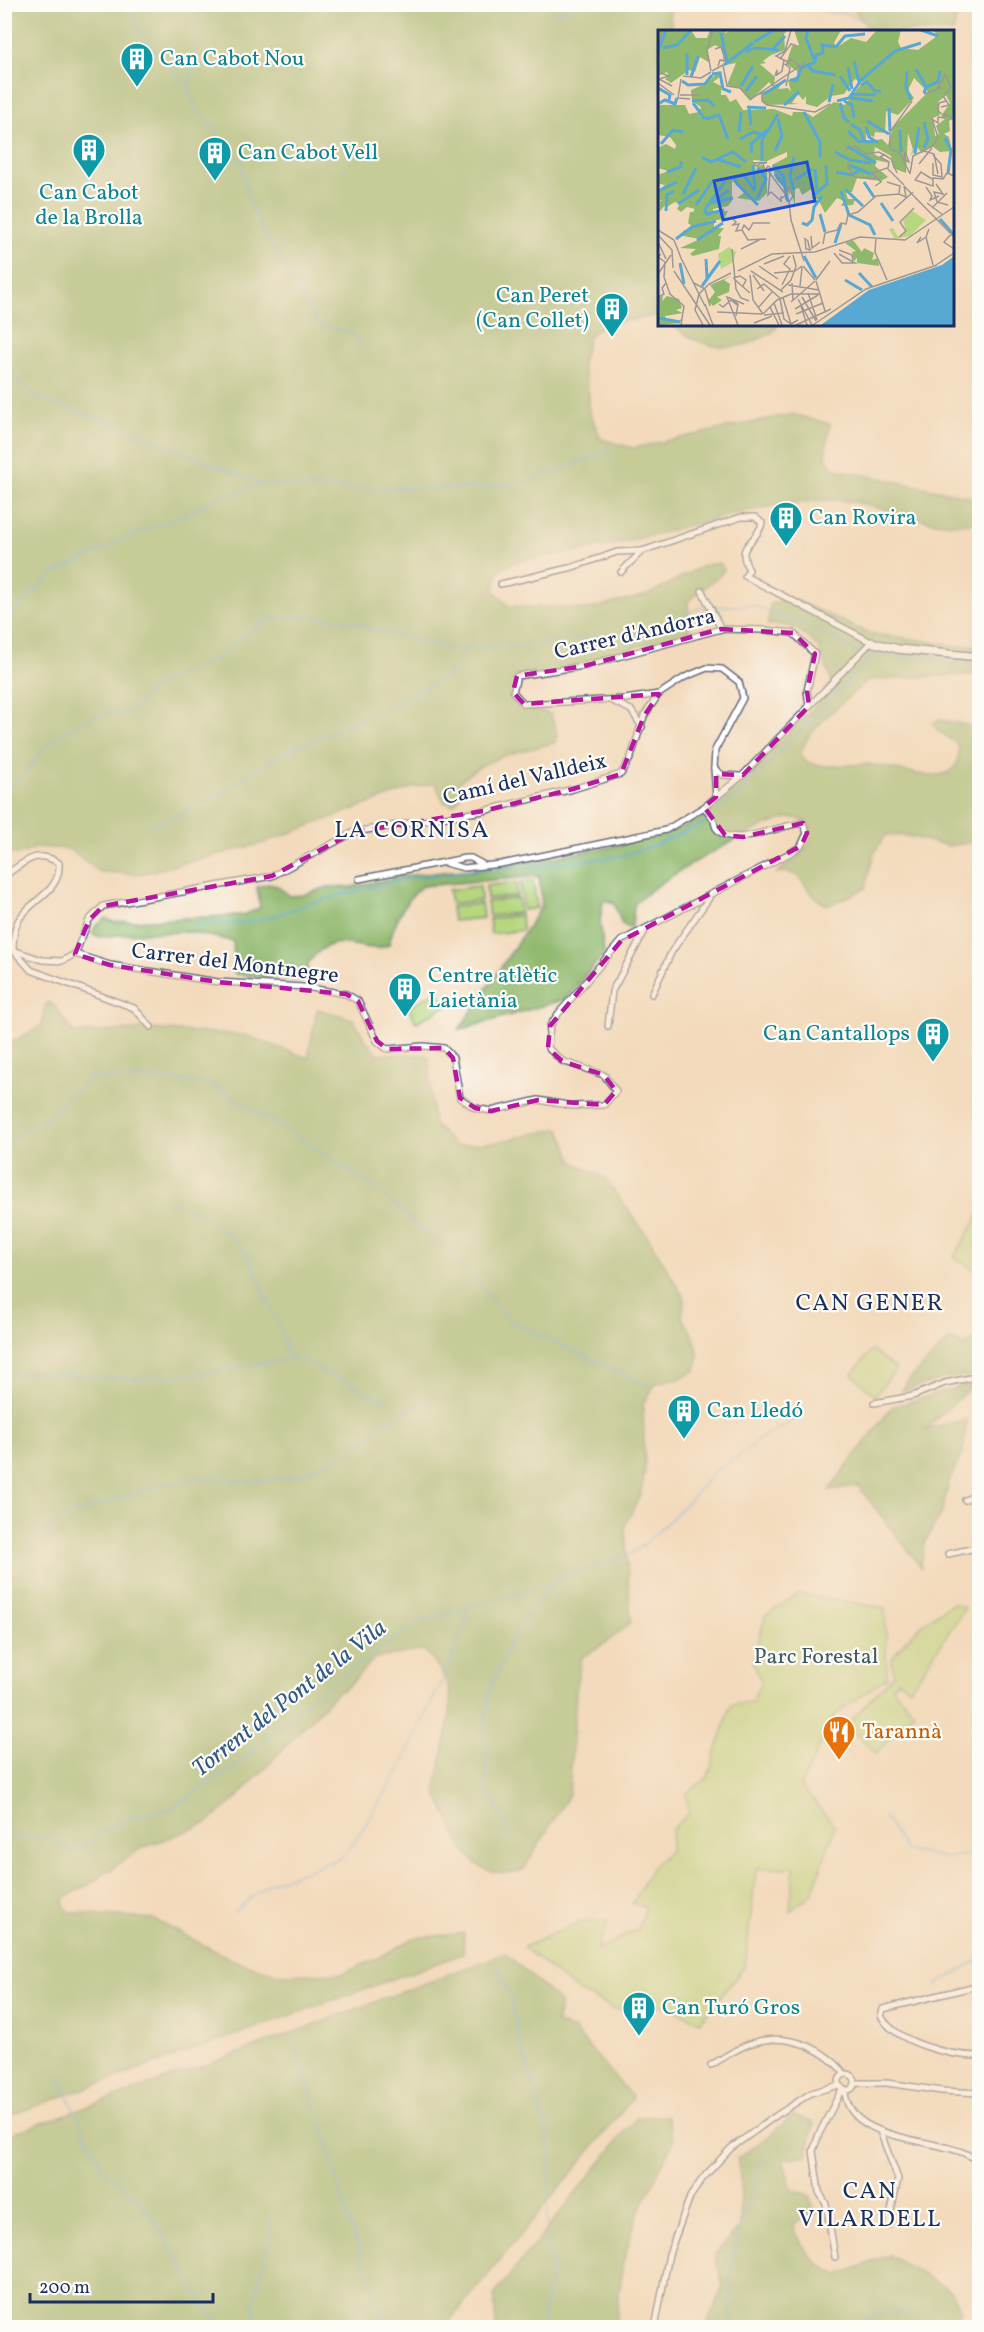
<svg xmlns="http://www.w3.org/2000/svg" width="984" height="2332" font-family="Vollkorn,serif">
<rect width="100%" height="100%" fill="#fdfcf7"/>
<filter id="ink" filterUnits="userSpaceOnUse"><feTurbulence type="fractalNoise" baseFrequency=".0167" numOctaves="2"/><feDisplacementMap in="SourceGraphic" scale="12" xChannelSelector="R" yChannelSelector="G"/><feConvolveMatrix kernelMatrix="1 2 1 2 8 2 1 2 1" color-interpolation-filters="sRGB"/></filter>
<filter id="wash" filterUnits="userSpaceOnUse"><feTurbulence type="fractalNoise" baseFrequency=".008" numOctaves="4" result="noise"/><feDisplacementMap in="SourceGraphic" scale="24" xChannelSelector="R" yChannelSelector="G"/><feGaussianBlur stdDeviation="1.35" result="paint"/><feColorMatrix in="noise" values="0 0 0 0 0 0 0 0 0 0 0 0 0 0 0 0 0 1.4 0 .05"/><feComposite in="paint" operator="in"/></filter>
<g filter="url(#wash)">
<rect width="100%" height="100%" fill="#f3dabc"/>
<g fill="#b6d77e" stroke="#68836e" stroke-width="1.5">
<path d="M533,881L537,908L523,910L520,882Z"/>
<path d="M516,882L517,896L487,899L486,886Z"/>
<path d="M480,886L481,900L451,904L449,890Z"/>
<path d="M518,898L520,913L489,916L487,902Z"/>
<path d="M481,903L483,918L453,921L451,907Z"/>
<path d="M521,915L522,930L491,934L489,919Z"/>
<path d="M438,991L446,1006L416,1022L408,1007Z"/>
<path d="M979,1215V1273L954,1257Z"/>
<path d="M872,1350L896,1369L875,1396L852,1374Z"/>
<path d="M798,1594L885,1608L887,1677L835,1715L800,1786L835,1826L812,1894L790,1911L794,1867L756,1869L745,1966L700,2022L663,2005L617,2010L579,1992L523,1947L580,1922H608L597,1951L639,1928L646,1907L632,1904L652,1867L670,1851L672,1829L689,1813L686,1794L708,1777L731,1705L752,1702L761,1681L753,1663L765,1616Z"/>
<path d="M954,1603L965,1608L910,1689L899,1680L891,1687L914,1712L876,1754L847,1725L894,1674L892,1658C908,1635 929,1617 954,1603Z"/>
</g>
<g fill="#90b86d" stroke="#567466" stroke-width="1.5">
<path d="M4,5H673L670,13L672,31L660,32V315L606,324L593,332L588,339L582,364L589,394V410L601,439L633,448L792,414L830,424C829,441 819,458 836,469L971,497L979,502V521C933,534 877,499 831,500C762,502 697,525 630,541C592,550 552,555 514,562L498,571L494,590L509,606L589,609L647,595L705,565L720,563L724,570L719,576L688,601L690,631L565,668L515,676C514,681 510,689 510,694C511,711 541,708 551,715L557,734L555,743C520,751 487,756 460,781C461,790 462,801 452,805L444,802L435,783L412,788L263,843L141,874L100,872L68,849L38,847L21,854L5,853Z"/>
<path d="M851,5H960L953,32L870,31Z"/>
<path d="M671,324H779C775,332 766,337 757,340C726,354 696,346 671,324Z"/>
<path d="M787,598L795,600L868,633L961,646L979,645V674L868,680L825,718L808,737L801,752L803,759L810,763L825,766L869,764L929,776C951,775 961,769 958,745L937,730L933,723L940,720L979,727V841L949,846L907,836L886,835L874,853L865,889L829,905C804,899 806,866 777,873C791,860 813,849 811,827C806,822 799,818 791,818C765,819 649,885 634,905L632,926L629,928L622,924L614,903L606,900L603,901L600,922L604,954L565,999L459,1030L542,906L539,876L422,886C405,899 394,923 389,944C367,958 341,929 316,954C313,957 309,961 308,965C307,970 310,974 310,979L307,981L235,974L233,941L189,932L138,933L100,937L92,934L95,927L106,918L113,922L244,915L260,908L257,887L268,884L277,886L290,896L303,895L328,887H351L403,876L495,867L604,848L648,839L686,826L716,806L834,687C828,675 826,663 820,651C818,645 813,642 808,637C793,624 788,625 768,625L770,604Z"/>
<path d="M47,1002L54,1005L74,1033L150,1029L245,1035L308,1058L317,1009L353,1019L365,1039L378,1054L426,1055L429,1057L433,1123L455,1146L496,1142L560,1128L573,1162L605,1178L648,1237L685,1299L682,1317C693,1334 704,1352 695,1371L679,1379L656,1383L643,1404L645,1471L640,1496L625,1525L631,1622L610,1640L582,1657L577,1681L569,1795L523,1870C478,1882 465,1855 449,1819C446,1811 438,1799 436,1789C436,1784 439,1776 439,1771C443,1748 452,1721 450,1698C449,1678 436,1664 424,1650L375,1658L345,1689L337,1692L235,1800L207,1823L140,1849L87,1886L65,1897L64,1905L68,1912L153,1919L233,1960L282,1975L344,1973L376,1959L414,1938L464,1933L463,1954L5,2117L4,1047L39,1027L43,1023V1011Z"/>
<path d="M979,1336V1375L941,1379L901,1392L907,1382L950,1339L965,1346Z"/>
<path d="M976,1382L926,1429L967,1419L963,1452L949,1481L942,1513L924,1543L921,1567L858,1486L829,1490L892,1407Z"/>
<path d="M505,1953L561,2003L556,2023L574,2030L633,2098L445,2327H5V2136L228,2057Z"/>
<path d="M793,2115L814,2123L807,2155L783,2159L792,2190L809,2195L816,2214L793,2224C801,2249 815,2266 839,2275L889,2255L951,2291L961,2312L946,2327H706L723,2286L715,2254L740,2227L741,2178L737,2159L770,2135Z"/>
<path d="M667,2116L674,2140L636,2218L623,2263L615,2327H496L494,2295L637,2117Z"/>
</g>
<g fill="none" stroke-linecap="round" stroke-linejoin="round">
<g stroke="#57a8d2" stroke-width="1.5">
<path d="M127,4L141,33L189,91"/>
<path d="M199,4L189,92L194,105L242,164L248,199L263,230L316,320L320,325L352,333L362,346"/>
<path d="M808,4L830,13H848L862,21"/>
<path d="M554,15L577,4"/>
<path d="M4,369L40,399L117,425L261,484L338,488H468L528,482L611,450"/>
<path d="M712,607L751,605L826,633L859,653"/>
<path d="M4,622L53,574L137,533L185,515L222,495L239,492L261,484"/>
<path d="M863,655L869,659L886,654L980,664"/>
<path d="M4,789C25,778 29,767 43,749C47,744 55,740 61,735C85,718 99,711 129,713L153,688L176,676L218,659L246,633L267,620L306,616L338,619L450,649L467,648"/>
<path d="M718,811L742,792L869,659"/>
<path d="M148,828L203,804L281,754L391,706L450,675L468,648L533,644L650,630L702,607H708"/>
<path d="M194,924H234L261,920L322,900L404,879L453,873L564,863L626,855L660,843L705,823"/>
<path d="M4,945L8,944"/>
<path d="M4,1145L56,1110L89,1078L169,1079L210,1084L276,1123L378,1190L467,1270L511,1322L649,1386"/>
<path d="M166,1200L196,1211L232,1238L249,1257L281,1331L285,1348L291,1357"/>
<path d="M4,1374L35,1373L138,1379L201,1373L298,1358L385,1401"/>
<path d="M4,1569L62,1518L147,1489L196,1478L255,1482L301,1475L352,1450L388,1421L432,1397"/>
<path d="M883,1815L906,1851L946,1858L980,1853"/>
<path d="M4,1833L15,1838H48L75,1852L107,1830L129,1818L168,1810L234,1768L304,1704L418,1622L552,1584L556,1579L627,1556L644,1545L689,1501L714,1472L742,1454L765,1435L785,1426L801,1411"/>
<path d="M511,1840L501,1812L486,1790V1719L490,1689L516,1629L551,1586"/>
<path d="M234,1912L268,1884L339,1859L354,1843L398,1772L451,1662L465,1625L468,1609"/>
<path d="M496,1963L510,1996L520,2041L547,2132L551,2164L546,2235L552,2269L541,2328"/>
<path d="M936,1985L980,1959"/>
<path d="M293,2038L324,2133L349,2222L381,2312L391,2328"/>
<path d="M58,2076L103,2170L134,2195L152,2217L207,2309L224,2328"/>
<path d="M260,2328L253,2306L271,2233L269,2214"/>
<path d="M733,2328C722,2270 743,2211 764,2159"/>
<path d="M853,2328L866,2317L911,2310"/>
</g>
</g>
</g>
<g filter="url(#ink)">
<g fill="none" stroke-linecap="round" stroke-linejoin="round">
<g stroke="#676b7f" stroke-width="8">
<g id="minor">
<path d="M621,572L642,551"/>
<path d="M702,591L721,629"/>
<path d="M659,694L625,699L524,704L513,692L517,676L584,666L721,629L765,630L793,633L815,654L807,691L809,706"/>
<path d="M610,700L631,710L642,727"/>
<path d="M714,768L722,775L739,776"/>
<path d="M445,863L464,868L501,864L666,830L704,807L743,775L871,642L745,576L749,570C734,542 757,545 762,523L755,517H741L642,551L617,552L573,567L501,584"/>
<path d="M4,876C24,863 36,848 59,863C61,893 30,899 18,921C14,930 13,940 13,950L42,960L62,961L75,954L89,920L103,906L272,876L354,832L483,811L573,789L621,774L631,757L644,716L659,694L685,677L707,668L722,669L739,682L743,698L715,750L714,768L716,797"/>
<path d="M359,879L465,858H471L484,865"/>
<path d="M14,951L31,970L134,1008L151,1027"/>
<path d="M75,954L110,965L218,982L304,987L346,994L358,1001L377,1041L387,1049L423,1046L444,1048L453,1058L460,1098L475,1108L491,1111L538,1100L573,1106L604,1105L616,1091L604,1075L562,1061L548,1048L550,1026L558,1014L621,941L790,853L801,846L807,833L803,823C781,824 731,850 716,828C715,827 714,820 713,819C711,815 707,811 704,807"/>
<path d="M652,994L672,951L709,898"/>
<path d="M608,1026L612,991L646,929"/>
<path d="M874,1403L913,1396L945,1383L980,1376"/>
<path d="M965,1500L980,1493"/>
<path d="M948,1554L980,1547"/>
<path d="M980,1985L883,2009L881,2016C896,2043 950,2056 980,2056"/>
<path d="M711,2065C723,2058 736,2049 749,2044C784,2031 822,2046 845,2074"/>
<circle cx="847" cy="2082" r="8"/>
<path d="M856,2083H887L942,2091L980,2093"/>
<path d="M845,2091C847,2140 929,2138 964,2153C969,2155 974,2159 980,2163"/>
<path d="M880,2131L898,2179L888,2225"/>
<path d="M835,2257L826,2204L819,2192L813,2151L819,2134L842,2089"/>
<path d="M655,2328L669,2254L690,2197L703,2178L731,2148L777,2115L811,2093L839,2085"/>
</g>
</g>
<g stroke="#676b7f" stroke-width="10">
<path id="tertiary" d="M871,642L898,649L980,657"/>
</g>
<use href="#minor" stroke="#fff" stroke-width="5"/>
<use href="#tertiary" stroke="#fff" stroke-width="7"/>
</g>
</g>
<path d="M0 0H984V2332H0ZM721,629L793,633L815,654L807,691L809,706L743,775L716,774V797L704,807L725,835L743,837L803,823L807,833L801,846L621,941L550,1026L548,1048L562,1061L604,1075L616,1091L604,1105L538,1100L491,1111L475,1108L460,1098L453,1058L444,1048L387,1049L377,1041L358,1001L346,994L218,982L110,965L75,954L89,920L103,906L272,876L354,832L483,811L573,789L621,774L644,716L659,694L524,704L513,692L517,676L584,666Z" fill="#f3dabc" fill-opacity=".55" fill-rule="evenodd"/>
<path fill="none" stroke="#b5179e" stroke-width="4.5" stroke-dasharray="12 8" stroke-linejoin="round" d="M721,629L793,633L815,654L807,691L809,706L743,775L716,774V797L704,807L725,835L743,837L803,823L807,833L801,846L621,941L550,1026L548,1048L562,1061L604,1075L616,1091L604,1105L538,1100L491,1111L475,1108L460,1098L453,1058L444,1048L387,1049L377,1041L358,1001L346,994L218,982L110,965L75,954L89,920L103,906L272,876L354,832L483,811L573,789L621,774L644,716L659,694L524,704L513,692L517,676L584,666Z"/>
<defs>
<g id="building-pin" transform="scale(1.725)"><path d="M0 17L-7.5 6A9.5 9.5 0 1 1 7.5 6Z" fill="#0f9aa8" stroke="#fdfcf7"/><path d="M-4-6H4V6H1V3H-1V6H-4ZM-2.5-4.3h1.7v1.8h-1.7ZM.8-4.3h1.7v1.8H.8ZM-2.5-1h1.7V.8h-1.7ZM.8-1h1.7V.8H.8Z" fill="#fff"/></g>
<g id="restaurant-pin" transform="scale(1.725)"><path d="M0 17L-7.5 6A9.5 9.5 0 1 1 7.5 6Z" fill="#e8710a" stroke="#fdfcf7"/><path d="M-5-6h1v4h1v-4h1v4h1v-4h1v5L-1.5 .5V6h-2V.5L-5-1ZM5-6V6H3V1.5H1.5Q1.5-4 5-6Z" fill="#fff"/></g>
</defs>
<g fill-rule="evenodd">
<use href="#building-pin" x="137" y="59"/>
<use href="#building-pin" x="89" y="150"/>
<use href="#building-pin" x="215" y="153"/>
<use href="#building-pin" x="612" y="309"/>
<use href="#building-pin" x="786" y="518"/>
<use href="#building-pin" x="405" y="989"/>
<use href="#building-pin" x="933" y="1034"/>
<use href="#building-pin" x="684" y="1411"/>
<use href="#restaurant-pin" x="839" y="1732"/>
<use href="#building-pin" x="639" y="2008"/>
</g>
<g text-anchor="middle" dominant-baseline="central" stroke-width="4.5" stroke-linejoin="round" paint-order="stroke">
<g font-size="22" fill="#0d838f" stroke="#fdfcf7" text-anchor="start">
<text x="160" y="59">Can Cabot Nou</text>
<text x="238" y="153">Can Cabot Vell</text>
<text x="89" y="193" text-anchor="middle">Can Cabot<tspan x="89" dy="25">de la Brolla</tspan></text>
<text x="589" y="296" text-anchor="end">Can Peret<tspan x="589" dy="25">(Can Collet)</tspan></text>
<text x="809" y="518">Can Rovira</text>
<text x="428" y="976">Centre atlètic<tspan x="428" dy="25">Laietània</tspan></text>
<text x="910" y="1034" text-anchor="end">Can Cantallops</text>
<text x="707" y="1411">Can Lledó</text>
<text x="662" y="2008">Can Turó Gros</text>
</g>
<g font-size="22" fill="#1b2f5e" stroke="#fdfcf7">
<text transform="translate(635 635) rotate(-13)">Carrer d'Andorra</text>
<text transform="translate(525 780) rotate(-13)">Camí del Valldeix</text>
<text transform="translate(235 964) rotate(7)">Carrer del Montnegre</text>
</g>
<g font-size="22" fill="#425966" stroke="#fdfcf7">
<text x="816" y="1657">Parc Forestal</text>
</g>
<g font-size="22" fill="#c56008" stroke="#fdfcf7" text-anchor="start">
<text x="862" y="1732">Tarannà</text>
</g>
<g font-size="24" letter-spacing="1.5" fill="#1b2f5e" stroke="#fdfcf7">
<text x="412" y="831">LA CORNISA</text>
<text x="870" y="1304">CAN GENER</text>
<text x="870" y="2192">CAN<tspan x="870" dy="28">VILARDELL</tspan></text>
</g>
<g font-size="24" font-style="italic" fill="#305987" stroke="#fdfcf7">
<text transform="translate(290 1699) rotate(-38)">Torrent del Pont de la Vila</text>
</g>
</g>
<g transform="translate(658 30)">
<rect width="296" height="296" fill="#f3dabc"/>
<path d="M254,181L268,190L252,206L237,209L231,199L235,198L240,207L248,201L245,190ZM71,217L78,222L75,232L63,239L60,224Z" fill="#b6d77e"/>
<path d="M0,0H33L38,8H49L52,0H69L67,4L72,0H130L126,4L127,20L113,25L105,31L108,33L102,34L117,47L116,55L126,51L120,59L130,58L133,62L130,50L140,46L139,41L128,34L134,16L141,15L136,0H188L182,2L176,13L179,17L193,8L208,12L219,0H243L240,12L243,18L260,20L279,6L276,0H295V89L291,91L292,101L286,104L291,107L294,121L282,122L274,116L264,123L259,117L252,126L255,120L250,103L248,143L235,138L233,126L217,117L216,124L231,133L218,130L217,136L230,147L223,151L199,148L194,162L188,163L190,169H197L195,175L183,176L186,171L179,168L167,183L160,169H154L155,158L144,165L141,158L137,159V175L131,157L132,165L118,149L114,135L129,127V122L109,131L95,130L98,141L99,136L105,135L109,142V163L101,171L79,168L87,162L74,151V171L70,176L55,179V182L70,181L66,189L49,191L56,192V198H66L60,206H63L61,219L35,226L32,224L38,219L22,218L42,209L25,206V201L35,197L30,193L32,182H35L37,179L29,177L23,182L19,179L22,174L17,172L9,177L10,172L0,183V172L5,170L0,171V161L7,155L2,154L0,160V145L10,141L0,138V118L8,114L17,119L18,115L12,107L0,105V75H27L31,84L41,82L43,77L34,71L33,60L49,53L59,43L63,46L55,52L63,56V65H68L72,72L78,69L85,80L116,79L134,86L135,82H147L155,87L176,72L187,75L205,52L197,49L186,64L173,66L159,77L148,74V66L145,70L140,64L134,73L141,74L109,75L104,72V62L116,58L111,52L92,71L81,58L69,55L78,33L68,35L63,18L57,15L49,20L52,33L42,27L37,42L31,40L13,53L7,49L11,46L9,42L0,46ZM256,48L270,62L235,97L230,115L224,109L208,112V104L216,107L217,102L227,103L228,81L240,85L256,68L250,60ZM288,65L292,73L283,86L287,89L278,96L281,104L277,106L275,88L282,85L280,72ZM195,210L204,222L206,218L216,223L214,230L220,228L221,236L199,233V228L196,231L194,222L198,221L187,213ZM73,246L66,250L72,254L71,262L59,267L64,270L55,276L50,271L57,262L52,255ZM5,266L4,271L9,266L21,269L24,278L18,280L25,283L7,286L8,290L21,292L24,287L22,293L0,295V267Z" fill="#90b86d" fill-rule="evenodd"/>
<path d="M295,227V295H163L211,260L284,235Z" fill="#57a8d2"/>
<path fill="none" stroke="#57a8d2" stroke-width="3" d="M150,0L148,8L156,29M263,0L280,6M63,3L69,32M96,12L116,0M5,18L19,15L33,0M114,20L127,6M0,22L8,0M88,22L96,18L121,20M196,31L201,52M66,35L95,13M150,35L155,41L178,45M190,37L194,59M258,39L268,57M249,41L248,57L253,70M54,44L62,43L65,59L73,62M29,45V23M182,46L192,61M33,47L40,26M132,50H139L143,38L157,32L158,25L165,23L164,15L178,17L187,6L207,4M24,51L30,55L47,54L54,45M203,55L209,52L217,61H223M83,56L95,36M0,58L12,65L11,70M88,61L99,46M266,63L268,57L280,52L282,41M106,64L128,50M192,67L195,64L218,65M193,68L215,71M34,71L50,70L56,76M179,71L191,68L204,49L237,21L263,13M186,71L194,75L196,88M171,72L175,54M35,73L47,89M182,73L186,88L191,92M0,74L7,70L17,74L19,68M126,75L141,62M89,77L108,78M91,77L93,95M231,78L232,101M146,82L162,112V127M48,89L61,85L70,109M209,91L231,104M193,94L202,100L206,111M208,97L211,107L220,113M242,100L243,122M190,101L200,111L216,112M81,102L83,82M287,108L293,120L290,143M82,109L95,102L103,104M3,114L15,100L25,102M189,116L218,133M266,118L270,109L266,92M117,121L124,106L120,89M177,122L192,130L213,133M94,123L93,114L109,100M257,124L261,97M44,127L53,132L75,122L88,132M136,127L132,146L136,160M59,129L83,137M104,131V110L120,84M95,135L97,159M115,135L126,147L127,156M191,135L213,144M157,139L159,162M9,142L23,137V131M178,142L193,145L201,141M85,144L97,161M117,144L127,156L130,172M76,146L79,154L100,175M138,149L154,139M206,152L216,167M187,159L205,176M0,161L19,152M183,161L191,185L212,195L217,205M25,164L38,138M157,164L169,154L168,135M99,169L108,149L100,138M55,172L71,160M52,173L75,168M223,173L235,191M20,174L41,160M38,175L54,152M47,179L67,151M46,180L49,184L66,180M8,181L9,165L16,161M162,184L167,202M282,189L296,205M144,193L149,195L154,190L156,177L164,166M18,209L34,197L58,191M39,210L65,193M177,213L183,194M146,226L158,248M48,229L49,248M22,233L26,254M201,243L214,257M187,250L204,260M44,256L62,231M0,288L22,292"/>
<path fill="none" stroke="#9d9696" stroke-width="1.5" d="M57,19L63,17L66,26V31L62,30L60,36M0,20L4,0M122,29L133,14L139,16M130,32L118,26L127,21L133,0M125,33L132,38L128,56M128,35L133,29L142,36M53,41L49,20L55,0M54,41L65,35L69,56L82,58L93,69L148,32M3,43L11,46L1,49L14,56M25,46L43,48L53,42M117,46L119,40V45L124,41L126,30M23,49L20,68L32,69M0,53L16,65M266,64L283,58L280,57L287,45L293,57L286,66M22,65H42M99,65L104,63V71L109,75L157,82L172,74M283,77L291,75L285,66M284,84L280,81L281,73L288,71M280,87L286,88L287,84L296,89M187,119L197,116L208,124L221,122L226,125L222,127L231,132L230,138M266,121L276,124L280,144M225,124L233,129L239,143M275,125L283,134L284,147L275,145V133M104,133L98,136L96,133L109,132L105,134L107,140L110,136L115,140L111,142L128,165L124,168M246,134L247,122L251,132L247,130M261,134L274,118M189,135L196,147L217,149M112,143L110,165L113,162L123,171V166M252,144L242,123L232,119V102L254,71M252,144L255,126L275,116L280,107L274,89L280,93V87M257,150L275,156V148L285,149L289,143L296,146M257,150L263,142L274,149M229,152L242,156L241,163M278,154L285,164L276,162L279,172L290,175M130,156L135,166L131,172L133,190L146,231M217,156L223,152L214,143L229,138L246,155M246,156L296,207M268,157L274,166L272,170L281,166M127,164L126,158L128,170M269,173L285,185M274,178L289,163M236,179L255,162M74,188L78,192L75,195L81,194L78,201L84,200M271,199L268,207L275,235M0,200L16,210L23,228M84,200L86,195L91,200L95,193H112M84,200L90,210L108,209M294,203L286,212L296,219M0,205L14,220L15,238M153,206L154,218L162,212M241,207L248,201L242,192L256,178M263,207L259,213L268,207M146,208L150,211V212L152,220L148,219L147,209M218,208L217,222L229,250M0,212L8,229M165,214L167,203L179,200L183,193L188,194L190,185L200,182L218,166L241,164L248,167L246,156M74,219L78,259L83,268L91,271M83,219L103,209M181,220L194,225L195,231M176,223L184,233H197L181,224M3,224L0,227L7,232L6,247L12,264L26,276L23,295M22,226L47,276M106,234L126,226M278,235L296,223M101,236L120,249M145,236L157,250M16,241L52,295M80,241L114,224L157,222L202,207L247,210L296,177M93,241L125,262M116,243L137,241L144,236M0,244L13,225M92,245L95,270L105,284M95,245L106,261M75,248L82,246L88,250L85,256M76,249L92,263M158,250L172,231M158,251L167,281M36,253L47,259L52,276M134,253L135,271M124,255L132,239L126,234L132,226M130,255L161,260M142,256L144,237M99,259L106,254L122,268M122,261L133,250L138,236L135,225M150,263L159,290M0,267L6,264L4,258L8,253M71,267L80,274L78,286M144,267L158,291M125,268L133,294L140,290M122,269L126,289L133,294M140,269L154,295M133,272L157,251M116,273L124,295M47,274L55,295M61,274L65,277L73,270L79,275M143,276L149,295M112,277L121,295M100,278L114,262M137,279L160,265M59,282L104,284M105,284L119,270L133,264H162M138,284L165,273M106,285L126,283M96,293L114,286M45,295L37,280L41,264L51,254L73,243M80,295L69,267L86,274M138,295L173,279M155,295L208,259L279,235"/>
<path fill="#1d4ed8" fill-opacity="0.15" stroke="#1d4ed8" stroke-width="3" d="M149,132L157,171L65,190L56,151Z"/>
<rect width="296" height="296" fill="none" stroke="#1b2f5e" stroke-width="3"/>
</g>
<rect width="984" height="2332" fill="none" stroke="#fdfcf7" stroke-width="24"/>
<path d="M30 2293v9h183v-9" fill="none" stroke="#1b2f5e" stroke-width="3"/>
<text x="39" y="2293" font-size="18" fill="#1b2f5e" stroke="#fdfcf7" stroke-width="4.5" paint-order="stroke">200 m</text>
</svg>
